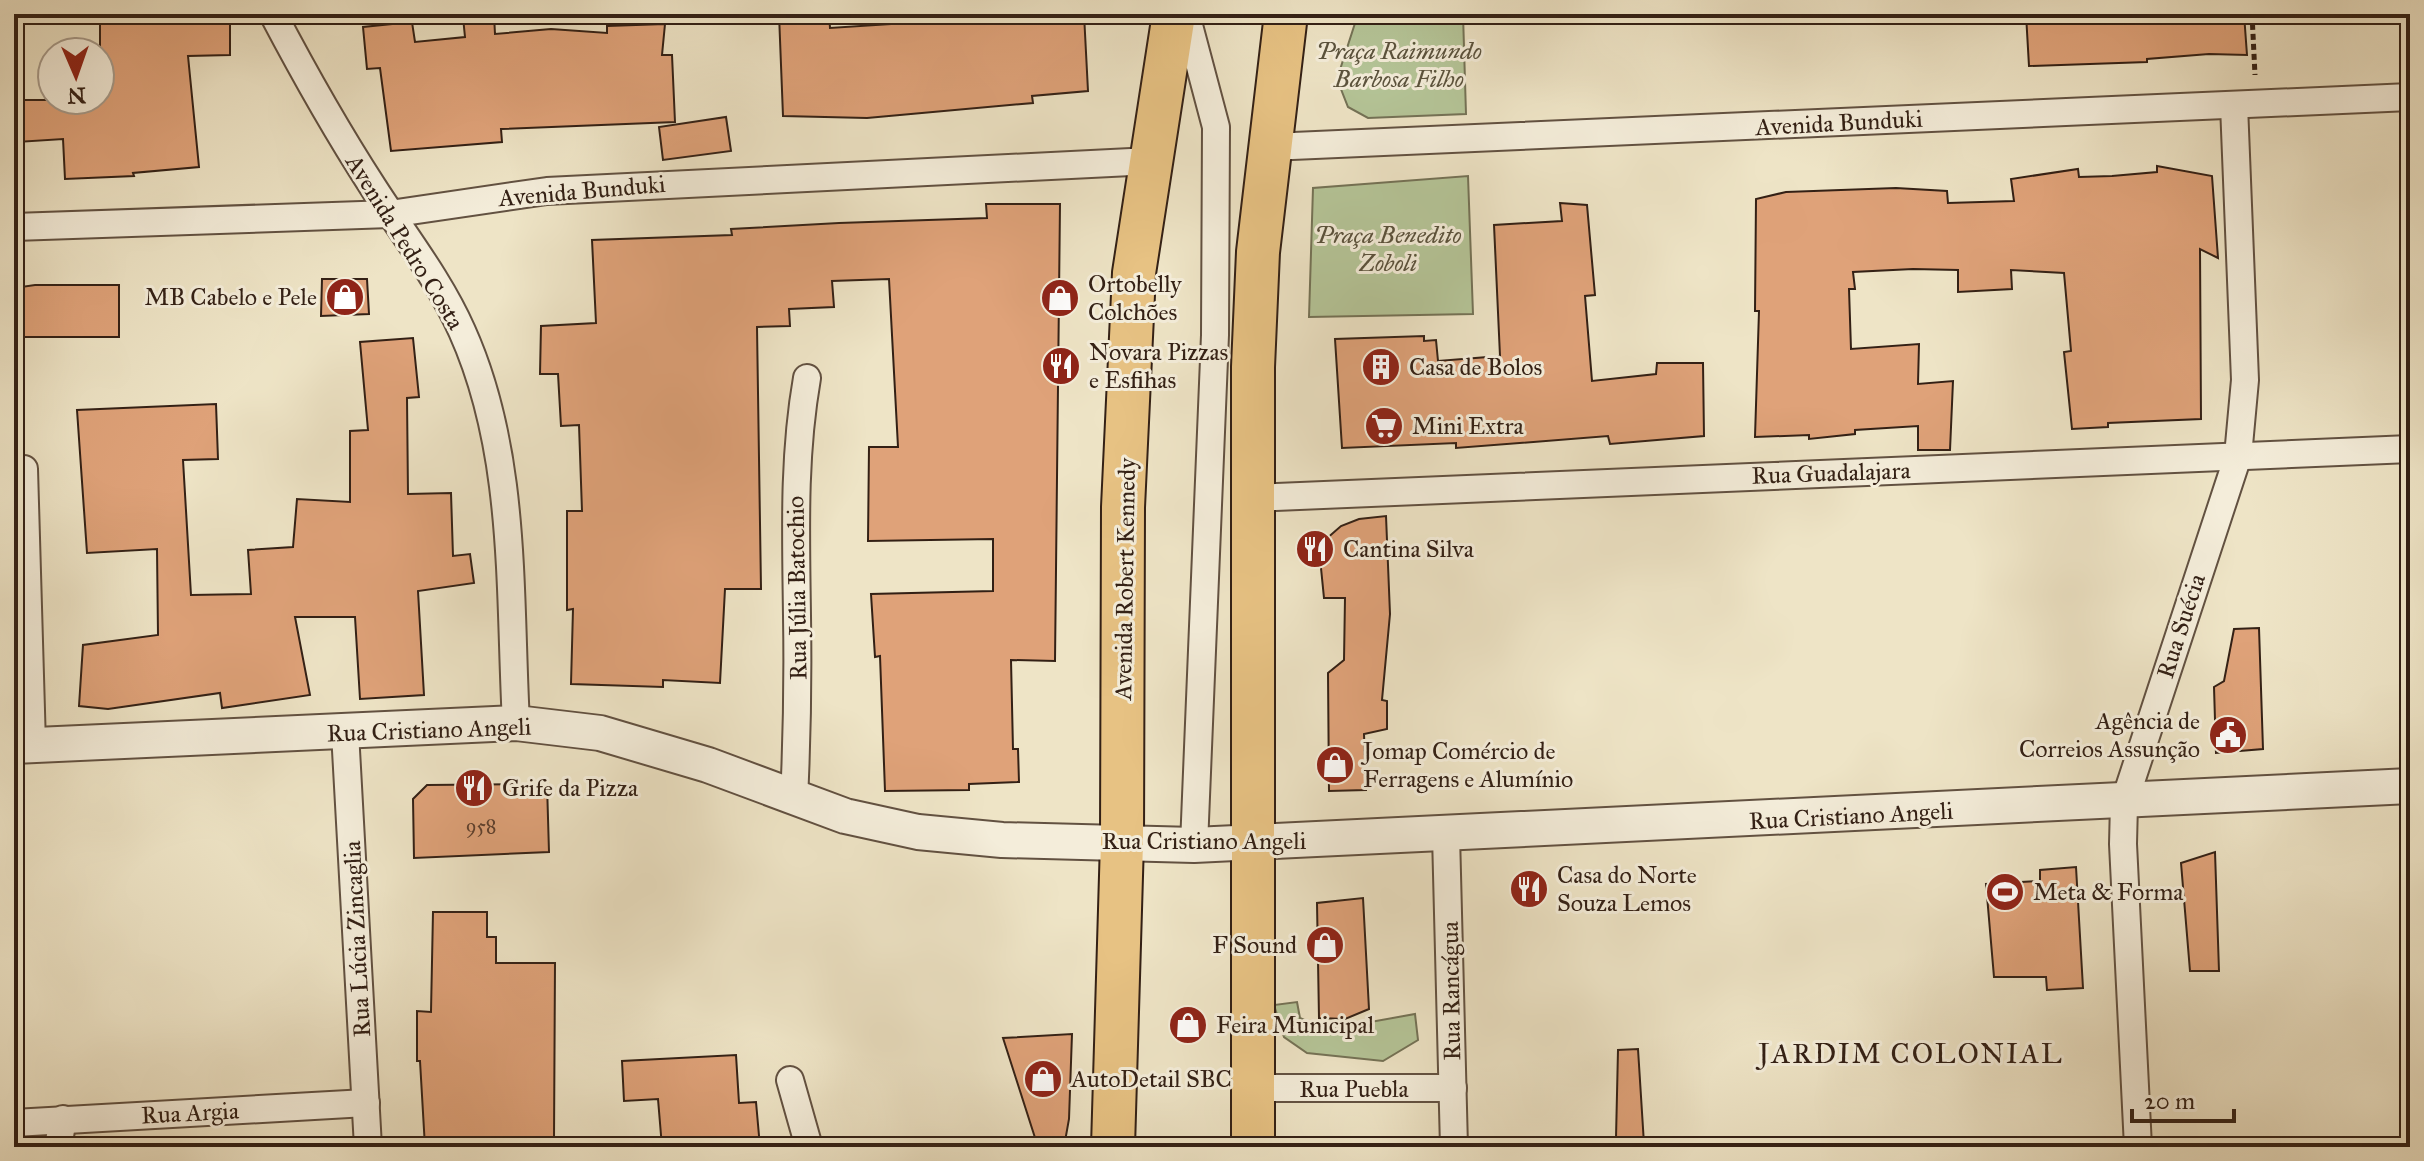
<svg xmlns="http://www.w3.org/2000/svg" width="2424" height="1161" font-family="'IM FELL Great Primer',serif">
<rect width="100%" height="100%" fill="#eee4c6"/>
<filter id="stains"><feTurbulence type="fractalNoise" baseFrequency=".0025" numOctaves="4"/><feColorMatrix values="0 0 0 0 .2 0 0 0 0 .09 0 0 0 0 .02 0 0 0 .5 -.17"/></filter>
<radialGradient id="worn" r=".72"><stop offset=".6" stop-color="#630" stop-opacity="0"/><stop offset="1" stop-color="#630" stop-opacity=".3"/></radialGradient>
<g fill="#b5c598" stroke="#747256" stroke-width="2">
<path d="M1358,14H1463L1466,114L1368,118L1348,107L1337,79Z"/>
<path d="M1468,176L1473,314L1309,317L1313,188Z"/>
<path d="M1297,1002L1300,1018L1326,1030L1415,1014L1418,1040L1383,1061L1307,1053L1284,1037L1274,1005Z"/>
</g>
<g fill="#dfa279" stroke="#332015" stroke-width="2">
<path d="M124,14H230V55L188,56L199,167L133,173L134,176L65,179L63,139L17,142L14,100H100V21L124,20Z"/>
<path d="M779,14H829L830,28L938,21L1057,22L1056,14H1084L1088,91L1032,96L1033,103L867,118L783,116Z"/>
<path d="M2026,14H2244L2247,55L2209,54L2147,59V62L2029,66Z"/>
<path d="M494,15L495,34L551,29L607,33V26L665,24L662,55H672L675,122L501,129L502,142L391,151L380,68L367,69L363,27L412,22L415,42L465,37L463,17Z"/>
<path d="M726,117L731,151L663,160L659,127Z"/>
<path d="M2157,166L2212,176L2218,258L2200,249L2201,419L2108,423V427L2072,429L2064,352L2071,351L2064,273L2011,270L2012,289L1958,292V270L1913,269L1853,272L1855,289H1849L1851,349L1919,344L1918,384L1953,381L1950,450H1918V426L1855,430V434L1809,439V435L1755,437L1759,311H1755L1756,199L1786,192L1896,188L1947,191L1948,203L2014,201L2011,179L2078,169L2079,177L2112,176L2157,172Z"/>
<path d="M1560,203L1587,205L1595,295L1585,296L1592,381L1656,374L1657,363H1703L1704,436L1610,444L1608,436L1456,448V443L1342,448L1335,339L1424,336V341L1436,340L1438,361L1500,356L1494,225L1562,221Z"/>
<path d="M986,204H1060L1055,661L1011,660L1013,749H1018L1019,782L969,784V790L885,791L880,656L875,657L871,594L993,591V539L868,541L869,447H898L889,279L832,281L834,307L789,309L790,326L757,327L761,589H725L720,683L663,680V687L571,684L573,609L567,610V511H582L579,425L561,426L558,374H540L541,326L596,323L592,240L732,235L731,229L839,223L987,218Z"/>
<path d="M322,279H367L369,314L321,316Z"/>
<path d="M35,285H119V337H14V288Z"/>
<path d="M413,338L419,397L407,398L408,494L451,493L453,556L470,554L474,583L418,591L424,695L360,699L355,617H295L310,695L222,708L220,693L108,709L79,706L83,645L158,635L157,549L87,553L77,410L216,404L218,459L183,460L191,595L251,594L248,550L293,547L297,499L350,502V431L368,430L360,342Z"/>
<path d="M1386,516L1390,614L1382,700L1387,701V729L1364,734L1366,790L1329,791L1328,673L1344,660L1345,598H1324L1321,568L1325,540L1341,526L1359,519Z"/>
<path d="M2259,628L2263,749L2216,753L2214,687L2224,681L2234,629Z"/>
<path d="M547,784L549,852L414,858L413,799L427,785Z"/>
<path d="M2215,852L2219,971H2190L2181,863Z"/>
<path d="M2076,867L2083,988L2047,990L2046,977H1994L1986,884L2040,881V870Z"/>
<path d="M1363,898L1369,1009L1345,1019L1319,1018L1317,903Z"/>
<path d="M433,912H487V937H496V963H555L554,1139H465V1147H425L420,1061H417V1011L431,1012Z"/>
<path d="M1072,1034L1069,1119L1064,1147H1038L1003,1038Z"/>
<path d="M1638,1049L1644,1144L1616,1138L1618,1050Z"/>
<path d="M736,1055L739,1103L756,1102L760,1147H662L658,1099L624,1101L622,1061Z"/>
</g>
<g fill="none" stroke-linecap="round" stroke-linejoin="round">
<g stroke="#625141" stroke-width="30">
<g id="minor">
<path d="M273,14C304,73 336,130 373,187C403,234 439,279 462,331C517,453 509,592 516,723"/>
<path d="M1186,14L1216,127L1215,335L1194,845"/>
<path d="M1269,147L2410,97"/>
<path d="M14,227L390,214L547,191L1151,161"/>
<path d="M24,469L32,745"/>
<path d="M1252,498L2410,449"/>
<path d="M345,732L368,1147"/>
<path d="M794,799C797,738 798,677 797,616C796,535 793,458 807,378"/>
<path d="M1446,835L1454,1147"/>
<path d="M790,1080L809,1147"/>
<path d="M1254,1088H1453"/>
<path d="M14,1123L366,1103"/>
<path d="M58,1147L63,1119"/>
<path d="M2138,1147L2123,844L2124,803L2238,456L2245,380L2234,105"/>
</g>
</g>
<g stroke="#625141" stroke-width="38">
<path id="tertiary" d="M14,746L516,723L600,733L708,765L845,816L918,832L1002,840L1194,845L2410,786"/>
</g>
<g stroke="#332015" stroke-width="46">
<g id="primary">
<path d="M1113,1147L1122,842L1123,507L1134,273L1174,14"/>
<path d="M1253,1147V367L1258,252L1286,14"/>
</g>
</g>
<path stroke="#332015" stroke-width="5" stroke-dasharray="6 4" stroke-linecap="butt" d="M2252,14L2255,75"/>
<use href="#minor" stroke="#f4edda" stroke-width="26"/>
<use href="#tertiary" stroke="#f4edda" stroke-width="34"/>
<use href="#primary" stroke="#e7c283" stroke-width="42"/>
</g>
<defs>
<g id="shop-disc" transform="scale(2)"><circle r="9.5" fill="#8f2418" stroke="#f4edda"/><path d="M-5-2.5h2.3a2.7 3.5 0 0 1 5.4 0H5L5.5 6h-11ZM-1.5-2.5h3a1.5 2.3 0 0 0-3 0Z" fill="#fff"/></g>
<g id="restaurant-disc" transform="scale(2)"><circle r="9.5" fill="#8f2418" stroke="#f4edda"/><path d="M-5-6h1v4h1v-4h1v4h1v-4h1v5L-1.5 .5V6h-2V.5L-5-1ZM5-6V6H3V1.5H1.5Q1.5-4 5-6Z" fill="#fff"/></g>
<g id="building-disc" transform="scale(2)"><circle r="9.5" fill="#8f2418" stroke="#f4edda"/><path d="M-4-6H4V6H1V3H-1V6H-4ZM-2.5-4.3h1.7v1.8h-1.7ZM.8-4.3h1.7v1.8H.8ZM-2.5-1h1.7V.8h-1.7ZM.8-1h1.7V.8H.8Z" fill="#fff"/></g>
<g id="supermarket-disc" transform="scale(2)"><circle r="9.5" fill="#8f2418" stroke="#f4edda"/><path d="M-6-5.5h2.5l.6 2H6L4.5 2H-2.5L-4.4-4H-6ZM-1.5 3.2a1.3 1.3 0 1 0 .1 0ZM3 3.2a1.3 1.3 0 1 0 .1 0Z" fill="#fff"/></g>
<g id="civic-disc" transform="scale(2)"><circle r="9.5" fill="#8f2418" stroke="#f4edda"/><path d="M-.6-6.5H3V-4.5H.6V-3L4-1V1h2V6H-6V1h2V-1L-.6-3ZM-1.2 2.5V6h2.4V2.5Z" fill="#fff"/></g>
<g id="stadium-disc" transform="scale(2)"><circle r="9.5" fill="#8f2418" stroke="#f4edda"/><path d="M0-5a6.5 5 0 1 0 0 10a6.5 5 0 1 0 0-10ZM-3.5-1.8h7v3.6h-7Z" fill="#fff"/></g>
</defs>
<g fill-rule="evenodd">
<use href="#shop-disc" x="345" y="297"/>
<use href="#shop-disc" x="1060" y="298"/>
<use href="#restaurant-disc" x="1061" y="366"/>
<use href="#building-disc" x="1381" y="367"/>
<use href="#supermarket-disc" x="1384" y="426"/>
<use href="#restaurant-disc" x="1315" y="549"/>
<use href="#civic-disc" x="2228" y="735"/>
<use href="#shop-disc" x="1335" y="765"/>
<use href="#restaurant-disc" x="474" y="788"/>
<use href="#restaurant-disc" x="1529" y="889"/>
<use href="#stadium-disc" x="2005" y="892"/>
<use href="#shop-disc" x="1325" y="945"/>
<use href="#shop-disc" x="1188" y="1025"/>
<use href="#shop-disc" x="1043" y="1079"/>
</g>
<g text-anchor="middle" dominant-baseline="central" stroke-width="6" stroke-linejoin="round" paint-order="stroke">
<g font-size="20" fill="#5e402e">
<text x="481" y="826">958</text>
</g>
<g font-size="24" font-style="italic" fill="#5a523c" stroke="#f4edda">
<text x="1399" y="51">Praça Raimundo<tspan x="1399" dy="28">Barbosa Filho</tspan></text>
<text x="1388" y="235">Praça Benedito<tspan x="1388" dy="28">Zoboli</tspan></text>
</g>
<g font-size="24" fill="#332015" stroke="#f4edda">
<text transform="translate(1839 123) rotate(-3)">Avenida Bunduki</text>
<text transform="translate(582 191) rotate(-5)">Avenida Bunduki</text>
<text transform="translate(405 242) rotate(58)">Avenida Pedro Costa</text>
<text transform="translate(1831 473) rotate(-2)">Rua Guadalajara</text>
<text transform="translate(1125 579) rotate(-89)">Avenida Robert Kennedy</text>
<text transform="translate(797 588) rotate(-91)">Rua Júlia Batochio</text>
<text transform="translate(2181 626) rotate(-72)">Rua Suécia</text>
<text transform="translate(429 730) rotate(-2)">Rua Cristiano Angeli</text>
<text transform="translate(1851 816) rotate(-3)">Rua Cristiano Angeli</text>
<text x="1204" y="841">Rua Cristiano Angeli</text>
<text transform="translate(357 939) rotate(-93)">Rua Lúcia Zincaglia</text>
<text transform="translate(1451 991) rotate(-91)">Rua Rancágua</text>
<text x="1354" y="1089">Rua Puebla</text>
<text transform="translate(190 1113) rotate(-3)">Rua Argia</text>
</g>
<g font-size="24" fill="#332015" stroke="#f4edda" text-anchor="start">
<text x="1088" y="284">Ortobelly<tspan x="1088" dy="28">Colchões</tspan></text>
<text x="317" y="297" text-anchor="end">MB Cabelo e Pele</text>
<text x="1089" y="352">Novara Pizzas<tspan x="1089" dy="28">e Esfihas</tspan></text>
<text x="1409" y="367">Casa de Bolos</text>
<text x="1412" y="426">Mini Extra</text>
<text x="1343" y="549">Cantina Silva</text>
<text x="2200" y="721" text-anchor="end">Agência de<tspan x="2200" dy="28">Correios Assunção</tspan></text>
<text x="1363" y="751">Jomap Comércio de<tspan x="1363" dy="28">Ferragens e Alumínio</tspan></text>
<text x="502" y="788">Grife da Pizza</text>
<text x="1557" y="875">Casa do Norte<tspan x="1557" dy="28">Souza Lemos</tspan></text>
<text x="2033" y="892">Meta &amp; Forma</text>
<text x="1297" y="945" text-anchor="end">F Sound</text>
<text x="1216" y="1025">Feira Municipal</text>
<text x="1071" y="1079">AutoDetail SBC</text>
</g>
<g font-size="28" letter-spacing="2" fill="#332015" stroke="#f4edda">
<text x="1911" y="1053">JARDIM COLONIAL</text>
</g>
</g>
<rect width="2424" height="1161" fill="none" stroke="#eee4c6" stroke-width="48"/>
<rect x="16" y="16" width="2392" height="1129" fill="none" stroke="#332015" stroke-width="4"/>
<rect x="24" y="24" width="2376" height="1113" fill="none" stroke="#332015" stroke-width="2"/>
<g transform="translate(76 76) rotate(178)"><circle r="38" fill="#f4edda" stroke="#a79b8b" stroke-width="2"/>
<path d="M0-6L14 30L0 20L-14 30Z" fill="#8f2418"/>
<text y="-12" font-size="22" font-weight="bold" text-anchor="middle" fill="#332015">N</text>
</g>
<path d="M2132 1109v12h102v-12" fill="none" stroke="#332015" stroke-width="4"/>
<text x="2144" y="1109" font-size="24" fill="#332015" stroke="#f4edda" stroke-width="6" paint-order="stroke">20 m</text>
<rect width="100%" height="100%" filter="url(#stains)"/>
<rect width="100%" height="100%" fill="url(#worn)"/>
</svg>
